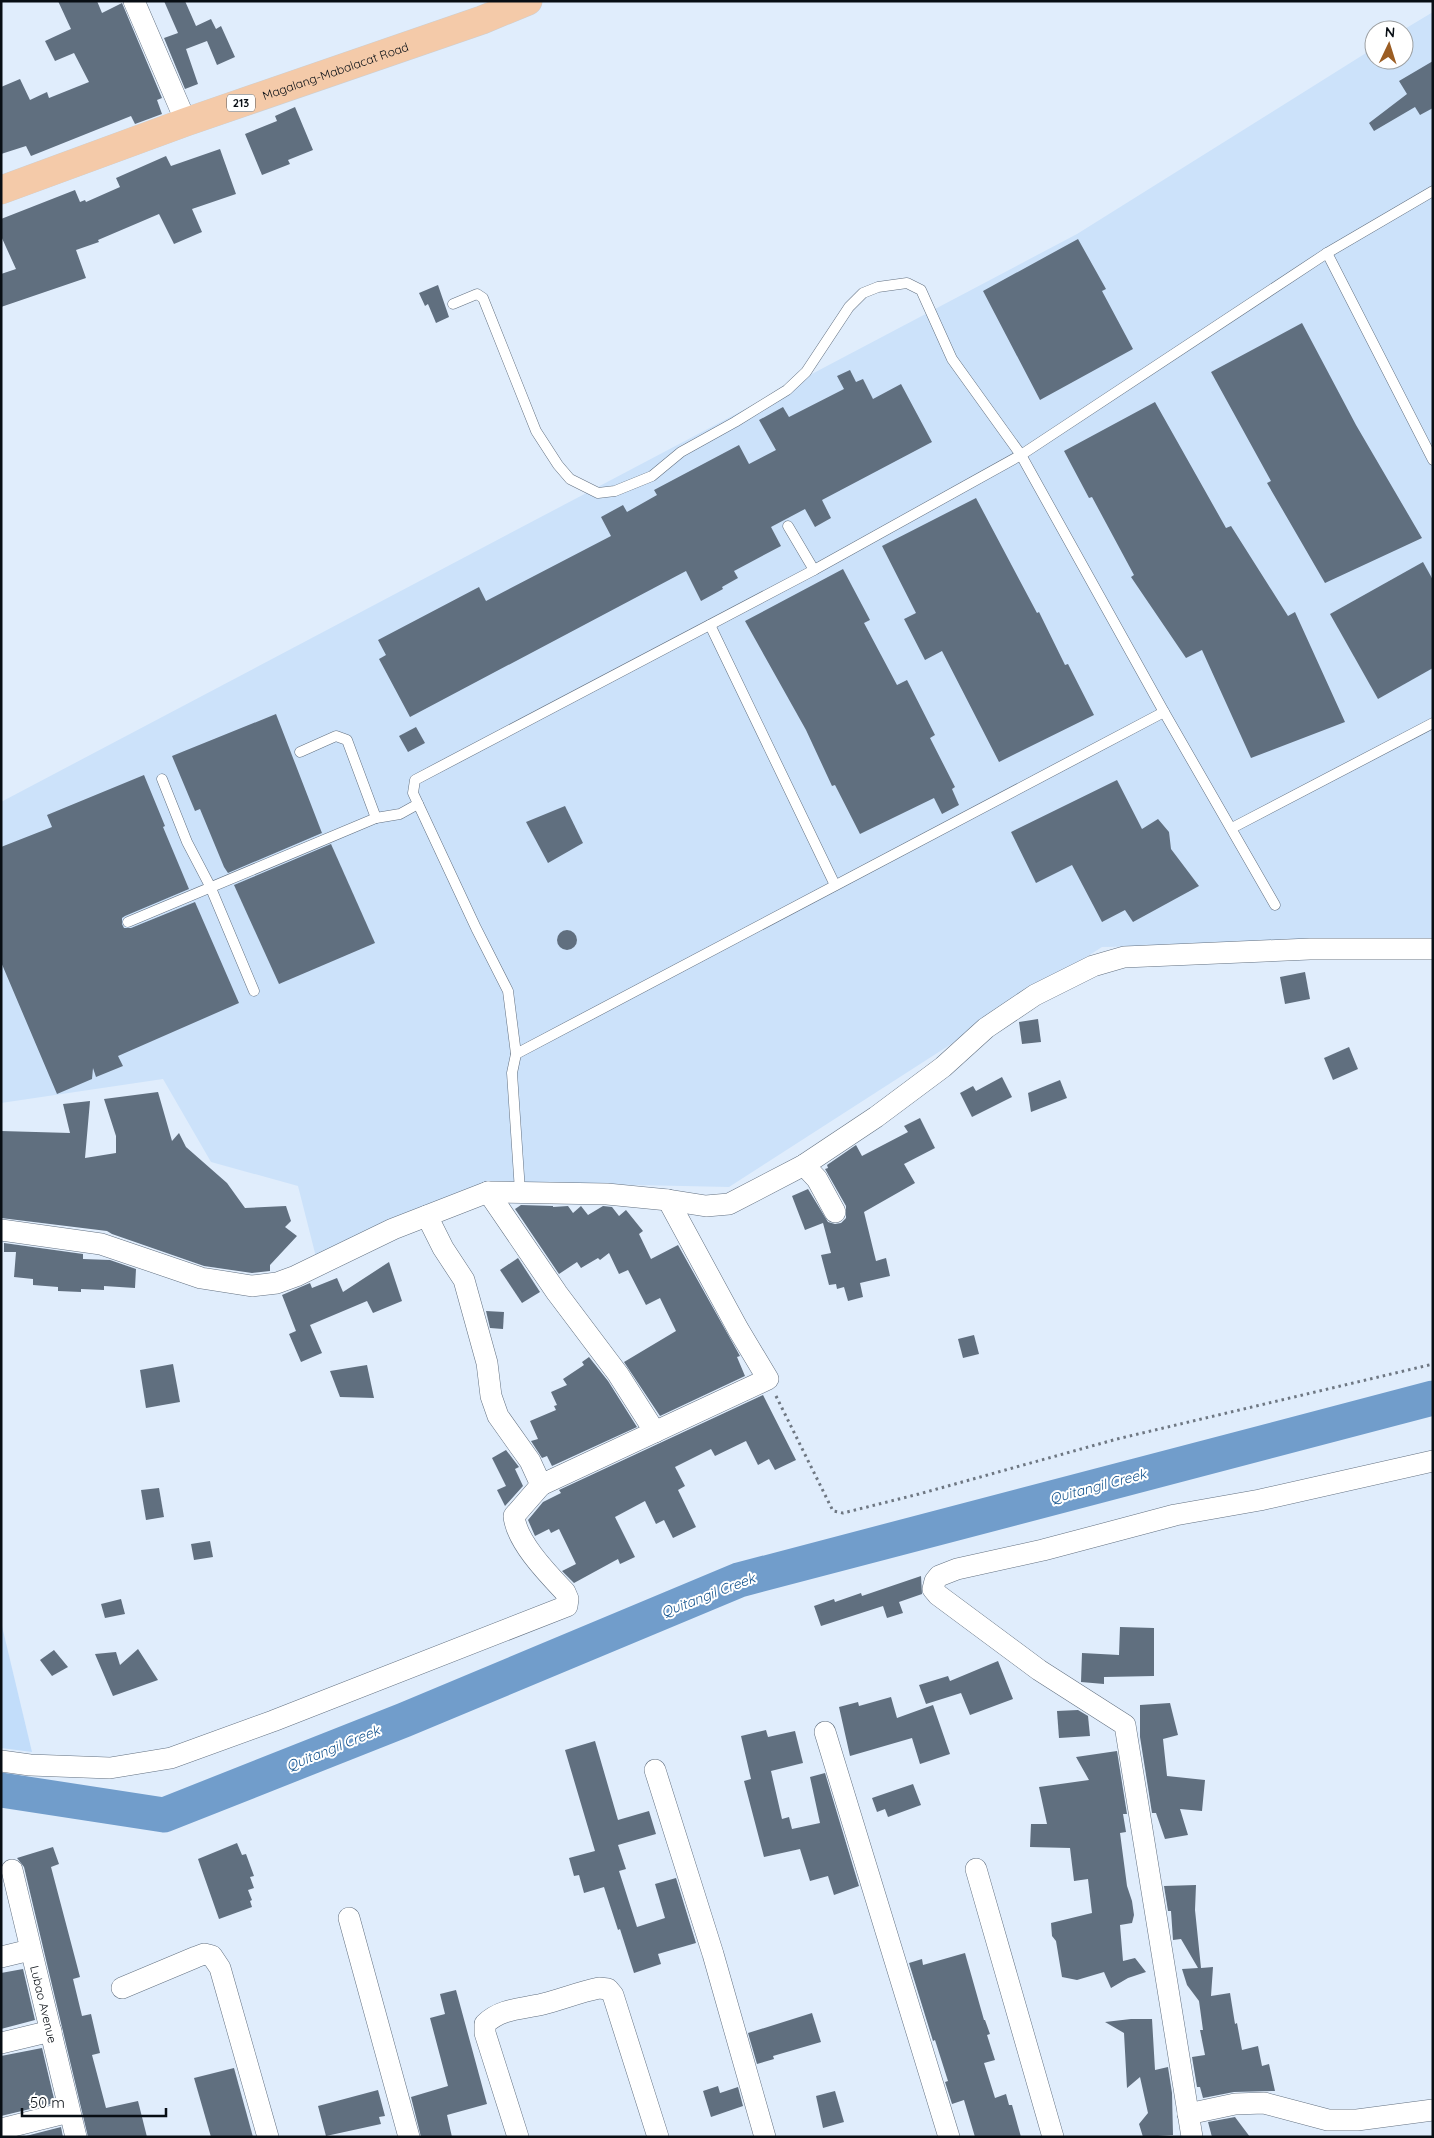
<svg xmlns="http://www.w3.org/2000/svg" width="1434" height="2138" font-family="Quicksand,sans-serif">
<rect width="100%" height="100%" fill="#e0edfc"/>
<path fill="#cce2fa" d="M1433,12V941L1102,947L729,1187L494,1182L316,1257L298,1186L211,1162L163,1079L1,1103V802L1077,234L1374,48V60H1404L1403,30Z"/>
<path fill="#c2ddfa" d="M1,1622L32,1752L1,1748Z"/>
<g fill="none" stroke-linecap="round" stroke-linejoin="round">
<path stroke="#719dcb" stroke-width="35" d="M1,1790L164,1815L404,1720L739,1580L1433,1398"/>
</g>
<g fill="#606f7f">
<path d="M58,1H97L102,13L122,3L162,98L157,100L162,114L135,124L131,116L31,156L26,146L1,154V87L20,79L30,100L47,92L49,98L89,82L74,53L55,61L45,41L71,29Z"/>
<path d="M164,1H185L196,26L211,19L216,29L221,26L235,57L217,65L207,41L186,49L198,84L185,89L164,38L178,33Z"/>
<path d="M1433,61V108L1420,115L1415,107L1374,131L1369,123L1407,94L1399,81Z"/>
<path d="M295,107L313,150L288,160L290,164L262,175L245,134L277,121L275,116Z"/>
<path d="M220,149L236,194L192,209L202,232L174,244L159,214L98,240L99,242L76,250L86,278L1,307V274L16,269L1,236V219L75,190L80,202L85,200L86,202L120,187L116,178L166,156L171,166Z"/>
<path d="M1078,239L1106,289L1102,291L1133,349L1040,400L983,291Z"/>
<path d="M438,285L449,317L436,323L428,304L425,306L419,293Z"/>
<path d="M1302,323L1356,425L1422,538L1325,583L1267,483L1271,481L1211,372Z"/>
<path d="M850,370L856,382L863,379L873,399L901,384L932,442L822,500L831,518L815,527L805,509L771,527L781,546L734,571L738,578L722,587L723,589L701,601L686,571L410,717L379,659L386,655L378,640L479,587L486,601L611,536L601,517L623,505L627,512L657,495L654,490L739,445L749,464L776,450L759,420L783,407L789,417L844,389L837,376Z"/>
<path d="M1155,402L1226,528L1231,526L1288,616L1295,612L1345,722L1251,758L1202,650L1186,658L1131,577L1134,575L1092,497L1089,498L1064,451Z"/>
<path d="M976,498L1037,613L1039,612L1065,665L1068,664L1094,715L999,762L942,651L925,660L904,619L916,613L882,546Z"/>
<path d="M1423,562L1433,580V668L1378,699L1330,614Z"/>
<path d="M843,569L870,620L864,623L897,685L907,680L935,735L930,738L955,787L952,789L959,805L942,814L934,798L860,834L835,785L832,786L806,730L745,621Z"/>
<path d="M276,714L322,833L228,873L224,867L200,809L195,811L172,756Z"/>
<path d="M416,727L425,743L408,752L399,736Z"/>
<path d="M144,775L165,826L163,827L189,889L125,916L122,918V924L124,928H131L195,902L239,1003L118,1056L123,1066L96,1077L93,1068L92,1079L57,1094L1,962V847L52,827L47,815Z"/>
<path d="M1117,780L1142,829L1158,819L1169,832L1171,849L1199,886L1133,922L1125,910L1102,922L1072,865L1036,883L1011,832Z"/>
<path d="M565,806L583,843L548,863L526,822Z"/>
<path d="M331,844L375,943L279,984L234,885Z"/>
<circle cx="567" cy="940" r="10"/>
<path d="M1305,972L1310,999L1285,1004L1280,977Z"/>
<path d="M1038,1019L1041,1042L1022,1044L1019,1022Z"/>
<path d="M1349,1047L1358,1069L1333,1080L1324,1058Z"/>
<path d="M1002,1077L1012,1097L972,1117L960,1093L973,1086L976,1091Z"/>
<path d="M1060,1080L1067,1098L1031,1112L1028,1093Z"/>
<path d="M158,1092L172,1141L179,1133L186,1147L227,1183L245,1208L286,1206L291,1221L285,1227L297,1236L270,1265V1271L252,1273L204,1266L112,1234L107,1231L1,1218V1131L70,1133L63,1104L90,1101L85,1158L116,1153V1136L104,1099Z"/>
<path d="M920,1118L935,1148L904,1164L915,1183L864,1212L876,1261L886,1258L890,1276L860,1283L863,1297L848,1301L844,1287L837,1289L836,1284L829,1285L821,1255L831,1253L823,1223L805,1230L792,1196L808,1189L828,1222L835,1224L841,1223L846,1218V1206L825,1169L828,1168L827,1165L856,1145L862,1156L908,1132L904,1126Z"/>
<path d="M521,1205L553,1206V1207L568,1206L573,1213L581,1206L588,1215L603,1206L612,1207L619,1216L626,1210L643,1231L639,1234L651,1259L678,1245L740,1356L737,1357L745,1376L660,1416L624,1362L676,1331L660,1298L646,1305L628,1270L619,1274L609,1253L600,1260L598,1258L581,1268L577,1262L559,1274L515,1209Z"/>
<path d="M4,1243L83,1254V1259L110,1260L136,1269L135,1288L104,1286V1290L81,1289V1292L58,1291V1287L33,1285V1279L14,1277L16,1252H4Z"/>
<path d="M518,1258L540,1292L522,1303L500,1270Z"/>
<path d="M389,1262L402,1301L373,1313L367,1301L310,1325L322,1353L301,1362L289,1334L296,1331L282,1295L310,1283L312,1288L337,1278L343,1292Z"/>
<path d="M486,1311L504,1312L503,1329L490,1328Z"/>
<path d="M974,1335L979,1354L963,1358L958,1339Z"/>
<path d="M589,1357L608,1381L637,1427L552,1466L547,1456L542,1458L531,1441L538,1439L530,1421L556,1410L554,1406L557,1405L551,1392L567,1385L563,1379L584,1365L582,1362Z"/>
<path d="M173,1364L180,1402L146,1408L140,1370Z"/>
<path d="M367,1365L374,1398L340,1397L330,1371Z"/>
<path d="M763,1395L796,1460L775,1470L769,1459L758,1465L746,1441L715,1456L711,1449L675,1467L685,1486L678,1490L696,1527L673,1538L664,1520L656,1524L645,1501L615,1517L635,1557L620,1564L618,1559L574,1583L562,1571L576,1564L559,1529L551,1533L549,1529L535,1536L528,1520L543,1502L561,1493L559,1490Z"/>
<path d="M506,1450L519,1467L515,1469L523,1486L505,1506L497,1490L506,1486L492,1458Z"/>
<path d="M159,1488L164,1517L146,1520L141,1490Z"/>
<path d="M210,1541L213,1557L194,1560L191,1544Z"/>
<path d="M921,1576L922,1594L899,1602L903,1613L887,1618L883,1606L821,1626L814,1606L834,1599L835,1602L861,1593L862,1596Z"/>
<path d="M121,1599L125,1614L105,1618L101,1604Z"/>
<path d="M1120,1627L1154,1628V1676L1104,1677V1684L1081,1682L1082,1653L1119,1655Z"/>
<path d="M138,1649L158,1680L113,1696L95,1654L116,1652L120,1665Z"/>
<path d="M54,1650L68,1667L52,1676L40,1660Z"/>
<path d="M998,1661L1013,1699L970,1715L961,1693L926,1704L919,1685L948,1676L950,1681Z"/>
<path d="M891,1697L897,1718L933,1705L950,1754L920,1764L912,1738L850,1756L839,1707L858,1702L859,1706Z"/>
<path d="M1170,1703L1178,1735L1163,1739L1167,1776L1205,1780L1202,1811L1180,1809L1188,1835L1165,1839L1156,1813H1152L1140,1737V1705Z"/>
<path d="M1078,1710L1088,1716L1090,1736L1059,1738L1057,1711Z"/>
<path d="M766,1730L768,1737L795,1731L803,1763L771,1771L782,1819L789,1817L792,1829L820,1823L810,1777L825,1773L859,1886L834,1895L828,1876L810,1881L800,1849L764,1857L744,1781L751,1779L741,1736Z"/>
<path d="M595,1741L618,1820L649,1811L656,1834L618,1845L626,1869L619,1871L637,1927L665,1918L655,1884L676,1878L696,1943L658,1954L661,1964L634,1973L620,1929L618,1930L604,1887L584,1893L579,1875L574,1876L569,1858L595,1851L565,1750Z"/>
<path d="M1117,1751L1127,1814H1123L1126,1832L1120,1833L1127,1886L1132,1901L1134,1915L1132,1923L1120,1925L1123,1961L1135,1958L1146,1972L1128,1978L1111,1988L1104,1972L1077,1980L1062,1977L1056,1941L1052,1936L1051,1923L1092,1913L1088,1879L1074,1881L1070,1848L1030,1847L1031,1824H1047L1039,1787L1089,1780L1076,1757Z"/>
<path d="M913,1784L921,1805L888,1817L885,1809L877,1812L872,1798Z"/>
<path d="M237,1843L242,1855L246,1854L254,1876L250,1877L254,1888L248,1890L252,1900L250,1901L252,1907L219,1919L198,1859Z"/>
<path d="M53,1847L59,1864L51,1867L80,1977L73,1979L82,2016L91,2014L100,2053L92,2055L106,2108L138,2101L147,2137H88L24,1867L17,1858Z"/>
<path d="M1196,1885L1195,1910L1201,1968L1213,1967L1211,1996L1230,1993L1235,2024L1237,2023L1242,2050L1258,2046L1262,2066L1269,2064L1275,2091L1234,2092L1203,2098L1200,2087H1197L1192,2057L1205,2055L1200,2030H1203L1199,2001L1187,1985L1182,1969L1198,1968L1181,1939L1173,1940L1171,1911H1168L1164,1886Z"/>
<path d="M965,1953L984,2020H985L990,2034L987,2035L995,2060L984,2063L995,2098L1006,2094L1009,2105H1012L1021,2137H975L964,2100L952,2104L945,2082L948,2081L935,2040L933,2041L909,1963L922,1959L923,1965Z"/>
<path d="M23,1969L35,2020L1,2029V1973Z"/>
<path d="M456,1990L487,2104L447,2115L452,2137H421L411,2097L448,2086L430,2018L445,2014L440,1994Z"/>
<path d="M812,2013L821,2042L773,2056L774,2059L757,2064L748,2033Z"/>
<path d="M1131,2019H1152L1155,2070L1168,2067L1172,2093L1173,2135L1143,2137L1139,2124L1148,2113L1140,2077L1127,2088L1124,2033L1105,2022Z"/>
<path d="M42,2048L55,2103L1,2116V2056Z"/>
<path d="M234,2068L253,2137H211L194,2078Z"/>
<path d="M718,2086L720,2093L738,2087L743,2106L711,2117L703,2091Z"/>
<path d="M378,2090L385,2116L379,2117L381,2124L326,2136L318,2106Z"/>
<path d="M835,2091L844,2122L823,2128L816,2096Z"/>
<path d="M1235,2117L1250,2137H1212L1208,2122Z"/>
<path d="M61,2127L63,2137H22Z"/>
</g>
<g fill="none" stroke-linecap="round" stroke-linejoin="round">
<g stroke="#627080" stroke-width="11">
<g id="service">
<path d="M1327,253L1433,460"/>
<path d="M453,304L477,294L483,298L536,431L558,465L570,479L598,493L615,491L652,476L681,452L735,422L787,390L806,372L849,307L863,293L878,287L907,283L921,290L952,359L1021,455L1164,712L1275,905"/>
<path d="M788,526L814,570"/>
<path d="M710,625L835,885"/>
<path d="M300,752L336,736L347,740L376,818"/>
<path d="M162,779L187,842L210,886L254,991"/>
<path d="M1232,828L1433,723"/>
<path d="M128,922L376,818L400,814L418,804"/>
<path d="M516,1054L508,991L476,928L413,793L415,780L814,570L1021,455L1327,253L1433,191"/>
<path d="M520,1191L512,1073L516,1054L1164,712"/>
</g>
</g>
<g stroke="#627080" stroke-width="22">
<g id="minor">
<path d="M134,1L186,122"/>
<path d="M804,1165L817,1179L835,1212"/>
<path d="M488,1192L557,1293L618,1374L655,1432"/>
<path d="M427,1216L443,1248L464,1280L487,1363L491,1396L498,1416L530,1461L541,1485L768,1379L738,1329L668,1200"/>
<path d="M1,1230L101,1244L201,1278L252,1286L277,1283L296,1276L393,1229L488,1192L607,1194L668,1200L706,1206L729,1204L804,1165L876,1117L943,1067L986,1028L1035,995L1093,966L1124,957L1310,949H1433"/>
<path d="M825,1732L949,2137"/>
<path d="M1,1761L30,1765L110,1768L171,1758L273,1721L567,1606L568,1599L565,1592C547,1573 516,1541 514,1516L541,1485"/>
<path d="M655,1770L713,1954L765,2137"/>
<path d="M976,1869L1053,2137"/>
<path id="s1" d="M12,1870L76,2137"/>
<path d="M349,1918L409,2137"/>
<path d="M1,1957L30,1950"/>
<path d="M122,1988L196,1957L204,1954L212,1956L220,1968L268,2137"/>
<path d="M1,2043L51,2031"/>
<path d="M1188,2114L1235,2104L1264,2103L1328,2120H1357L1433,2110"/>
<path d="M1,2129L69,2112"/>
<path d="M518,2137L485,2033V2024C501,2008 523,2009 543,2004C562,1999 580,1992 599,1988L608,1989L613,1995L658,2137"/>
<path d="M1192,2137L1125,1725L1039,1670L938,1595L933,1589L935,1581L939,1576L957,1569L1043,1550L1175,1515L1260,1500L1433,1461"/>
</g>
</g>
<g stroke="#cecfd0" stroke-width="29">
<g id="primary">
<path id="s2" d="M1,190L186,122L482,20L528,1"/>
</g>
</g>
<path stroke="#6e7782" stroke-width="3" stroke-dasharray="2.5 4" stroke-linecap="butt" d="M776,1396L833,1511L843,1513L919,1494L1117,1439L1433,1364"/>
<use href="#service" stroke="#fff" stroke-width="10"/>
<use href="#minor" stroke="#fff" stroke-width="21"/>
<use href="#primary" stroke="#f4caa9" stroke-width="28"/>
</g>
<g text-anchor="middle" dominant-baseline="central" stroke-width="4" stroke-linejoin="round" paint-order="stroke">
<rect fill="#fff" stroke="#52565a" stroke-width="1" x="227" y="94.5" width="28" height="17" rx="4"/>
<g font-size="11" font-weight="bold" fill="#080e14">
<text x="241" y="103">213</text>
</g>
<g font-size="12" fill="#080e14" stroke="#fff">
<text stroke="none"><textPath href="#s2" startOffset="355">Magalang-Mabalacat Road</textPath></text>
<text stroke="none"><textPath href="#s1" startOffset="138">Lubao Avenue</textPath></text>
</g>
<g font-size="14" font-style="italic" fill="#175690" stroke="#fff">
<text transform="translate(1098 1486) rotate(-15)">Quitangil Creek</text>
<text transform="translate(708 1595) rotate(-21)">Quitangil Creek</text>
<text transform="translate(333 1748) rotate(-22)">Quitangil Creek</text>
</g>
</g>
<rect width="1434" height="2138" fill="none" stroke="#080e14" stroke-width="5"/>
<g transform="translate(1389 45) rotate(4)"><circle r="24" fill="#ffffff" stroke="#9c9fa1"/>
<path d="M0-4L9 19L0 12L-9 19Z" fill="#9b5d23"/>
<text y="-8" font-size="14" font-weight="bold" text-anchor="middle" fill="#080e14">N</text>
</g>
<path d="M22 2108v8h144v-8" fill="none" stroke="#080e14" stroke-width="2.5"/>
<text x="30" y="2108" font-size="15" fill="#080e14" stroke="#ffffff" stroke-width="4" paint-order="stroke">50 m</text>
</svg>
